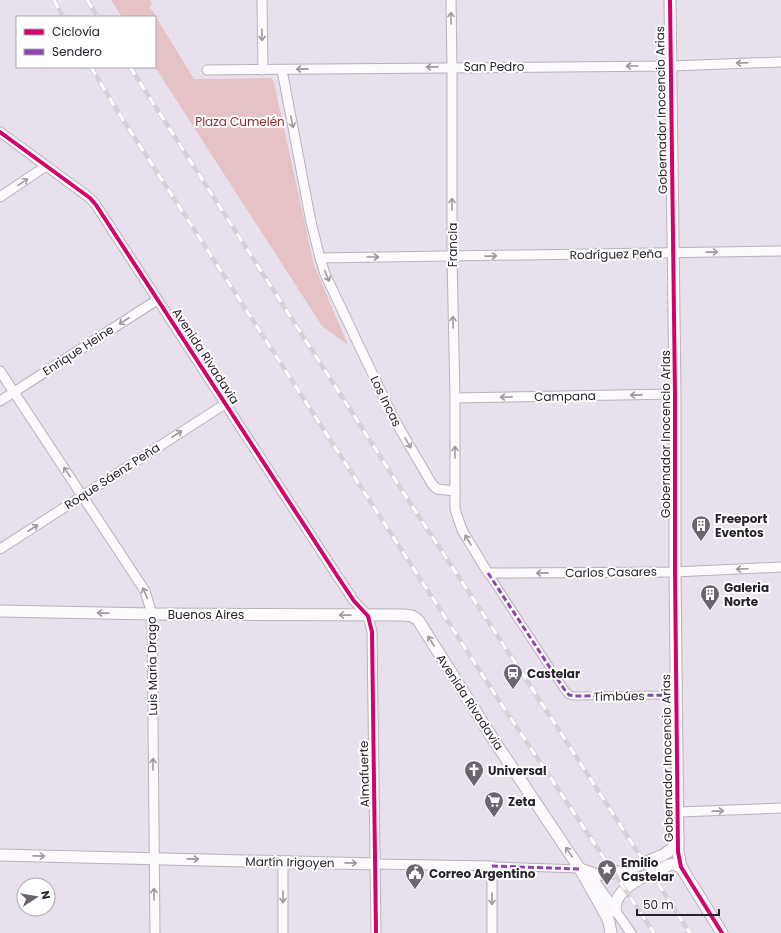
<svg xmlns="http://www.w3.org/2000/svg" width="781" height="933" font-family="Poppins,sans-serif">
<rect width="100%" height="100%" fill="#e8e1ed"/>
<path fill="#e4c2c5" d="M111,0H150L152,3L150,7L194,79L272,78L274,83L314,265L348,345L322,326L155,67V17H122Z"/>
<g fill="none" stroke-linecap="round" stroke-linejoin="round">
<g stroke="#b8b2bc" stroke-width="9">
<g id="pedestrian">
<path d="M488,573L564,689L569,695L575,696L676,695"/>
<path d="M492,866L580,869"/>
</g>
</g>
<g stroke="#b8b2bc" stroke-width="11">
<g id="minor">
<path d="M262,0L263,70"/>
<path d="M451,0L452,67V257L455,398V509L462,530L488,573L675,572L781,567"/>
<path d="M207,70L671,66L781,62"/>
<path d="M282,70L311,222L320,258L325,274L394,419L432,484L437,489L455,491"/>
<path d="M0,132L90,198L96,205L338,577L354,601L368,616L372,632L376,933"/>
<path d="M0,197L46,166"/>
<path d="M320,258L781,251"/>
<path d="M0,371L145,591L152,614L155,933"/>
<path d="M455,398L675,394"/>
<path d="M0,401L157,300"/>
<path d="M0,549L225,404"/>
<path d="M679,812L781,808"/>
<path d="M283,861V933"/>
<path d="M375,864L492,866V933"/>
<path d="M583,871L597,884L631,933"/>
</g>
</g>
<g stroke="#b8b2bc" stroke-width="13">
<g id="tertiary">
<path d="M670,0L675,394V572L678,852L681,867L722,933"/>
<path d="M0,611L152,614L404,615L412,616L418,620L493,739L580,869L607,917L609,922L611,933"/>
<path d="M0,855L375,864"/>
<path d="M580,869L597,875L625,871L663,855L672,849L678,838"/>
<path d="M615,911C613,886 651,874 669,865L673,864L681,867"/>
</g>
</g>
<use href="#pedestrian" stroke="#fcfafc" stroke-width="7"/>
<use href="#minor" stroke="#fcfafc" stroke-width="9"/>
<use href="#tertiary" stroke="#fcfafc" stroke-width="11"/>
<g stroke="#d4d2d6" stroke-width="4.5">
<g id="rail">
<path d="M54,0L63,17"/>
<path d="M87,0L98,17"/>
<path d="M91,67L118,112L498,699L654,933"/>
<path d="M130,67L414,509L526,679L690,933"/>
</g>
</g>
<use href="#rail" stroke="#fff" stroke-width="3" stroke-dasharray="9" stroke-linecap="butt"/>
<g stroke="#8e44ad" stroke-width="3" stroke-dasharray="6 3" stroke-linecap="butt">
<path d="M488,573L564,689L569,695L575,696L676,695"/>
<path d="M492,866L580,869"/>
</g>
<g stroke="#fff" stroke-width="6">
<g id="cycleway">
<path d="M670,0L675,394V572L678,852L681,867L722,933"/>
<path d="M0,132L90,198L96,205L338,577L354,601L368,616L372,632L376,933"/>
</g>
</g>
<use href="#cycleway" stroke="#d6006c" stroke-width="4"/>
</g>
<defs><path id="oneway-shaft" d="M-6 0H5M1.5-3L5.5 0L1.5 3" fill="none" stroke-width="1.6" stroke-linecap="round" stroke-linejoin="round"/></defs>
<g stroke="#9d999e">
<use href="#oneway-shaft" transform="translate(451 18) rotate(-91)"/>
<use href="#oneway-shaft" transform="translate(262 35) rotate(89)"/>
<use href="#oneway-shaft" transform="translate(742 63) rotate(178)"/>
<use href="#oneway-shaft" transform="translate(632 66) rotate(180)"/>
<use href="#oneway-shaft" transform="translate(432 67) rotate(179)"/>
<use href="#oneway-shaft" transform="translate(302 69) rotate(179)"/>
<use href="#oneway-shaft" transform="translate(292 122) rotate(79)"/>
<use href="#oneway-shaft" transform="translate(23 182) rotate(-34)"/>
<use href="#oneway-shaft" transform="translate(452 204) rotate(-90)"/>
<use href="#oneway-shaft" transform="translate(712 252) rotate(-1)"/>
<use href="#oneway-shaft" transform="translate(491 256) rotate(-1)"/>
<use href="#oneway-shaft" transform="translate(373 257)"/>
<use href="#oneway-shaft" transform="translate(327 276) rotate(67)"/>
<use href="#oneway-shaft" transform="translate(124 321) rotate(147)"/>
<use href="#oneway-shaft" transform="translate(453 322) rotate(-91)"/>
<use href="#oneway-shaft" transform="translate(636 395) rotate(179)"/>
<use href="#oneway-shaft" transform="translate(506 397) rotate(179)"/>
<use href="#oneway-shaft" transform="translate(177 434) rotate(-33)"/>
<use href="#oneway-shaft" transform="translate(408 443) rotate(60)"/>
<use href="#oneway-shaft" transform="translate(455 452) rotate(-90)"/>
<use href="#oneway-shaft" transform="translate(67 472) rotate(-124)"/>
<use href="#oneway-shaft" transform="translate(33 528) rotate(-33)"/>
<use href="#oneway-shaft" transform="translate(468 540) rotate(-121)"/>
<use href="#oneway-shaft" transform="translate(742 569) rotate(178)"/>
<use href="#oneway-shaft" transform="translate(542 573) rotate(179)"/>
<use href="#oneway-shaft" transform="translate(145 593) rotate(-113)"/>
<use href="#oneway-shaft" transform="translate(103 613) rotate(-179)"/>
<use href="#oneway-shaft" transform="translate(345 615) rotate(-179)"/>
<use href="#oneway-shaft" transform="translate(431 641) rotate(-122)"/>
<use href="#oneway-shaft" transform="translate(153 764) rotate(-90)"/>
<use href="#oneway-shaft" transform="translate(718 811) rotate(-2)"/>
<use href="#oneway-shaft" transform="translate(569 852) rotate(-124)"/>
<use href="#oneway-shaft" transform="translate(39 856) rotate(1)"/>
<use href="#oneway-shaft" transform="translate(193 859) rotate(1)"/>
<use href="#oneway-shaft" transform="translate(351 863) rotate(1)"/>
<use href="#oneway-shaft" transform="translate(154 894) rotate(-91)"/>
<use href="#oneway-shaft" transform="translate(283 897) rotate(90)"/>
<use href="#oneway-shaft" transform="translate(492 899) rotate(90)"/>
</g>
<defs>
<g id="building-pin" transform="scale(1)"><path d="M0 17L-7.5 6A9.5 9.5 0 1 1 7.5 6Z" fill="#6b6570" stroke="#fff"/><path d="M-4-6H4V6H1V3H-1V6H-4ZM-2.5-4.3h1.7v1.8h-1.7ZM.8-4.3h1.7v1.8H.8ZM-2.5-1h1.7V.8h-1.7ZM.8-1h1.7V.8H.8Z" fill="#fff"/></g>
<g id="station-pin" transform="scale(1)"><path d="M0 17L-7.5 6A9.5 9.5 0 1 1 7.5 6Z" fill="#6b6570" stroke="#fff"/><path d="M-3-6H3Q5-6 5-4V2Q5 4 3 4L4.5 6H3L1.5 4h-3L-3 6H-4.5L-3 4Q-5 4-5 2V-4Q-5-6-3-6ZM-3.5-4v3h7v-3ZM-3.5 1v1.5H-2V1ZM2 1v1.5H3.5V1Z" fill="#fff"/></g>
<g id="church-pin" transform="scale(1)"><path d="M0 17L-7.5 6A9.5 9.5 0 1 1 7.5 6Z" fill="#6b6570" stroke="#fff"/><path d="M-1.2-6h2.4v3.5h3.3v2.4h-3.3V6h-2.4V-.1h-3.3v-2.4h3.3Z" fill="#fff"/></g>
<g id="supermarket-pin" transform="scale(1)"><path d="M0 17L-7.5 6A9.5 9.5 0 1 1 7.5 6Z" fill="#6b6570" stroke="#fff"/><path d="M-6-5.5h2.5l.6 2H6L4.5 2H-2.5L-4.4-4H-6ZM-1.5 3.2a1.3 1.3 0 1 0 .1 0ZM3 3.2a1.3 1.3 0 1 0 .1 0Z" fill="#fff"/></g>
<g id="sight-pin" transform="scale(1)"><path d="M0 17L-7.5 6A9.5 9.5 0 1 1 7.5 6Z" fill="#6b6570" stroke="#fff"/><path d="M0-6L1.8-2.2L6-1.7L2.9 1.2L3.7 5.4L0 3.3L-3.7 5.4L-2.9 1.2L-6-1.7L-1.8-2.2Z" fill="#fff"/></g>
<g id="civic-pin" transform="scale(1)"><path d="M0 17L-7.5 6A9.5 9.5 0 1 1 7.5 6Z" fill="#6b6570" stroke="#fff"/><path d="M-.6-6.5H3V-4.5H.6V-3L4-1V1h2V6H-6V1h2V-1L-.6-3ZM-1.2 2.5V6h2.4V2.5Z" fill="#fff"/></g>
</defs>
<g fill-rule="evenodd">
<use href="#building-pin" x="701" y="525"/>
<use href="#building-pin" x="710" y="594"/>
<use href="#station-pin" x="513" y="673"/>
<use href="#church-pin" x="474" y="770"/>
<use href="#supermarket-pin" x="494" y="801"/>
<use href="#sight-pin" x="607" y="869"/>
<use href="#civic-pin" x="415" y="873"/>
</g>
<g text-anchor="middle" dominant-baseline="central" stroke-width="4" stroke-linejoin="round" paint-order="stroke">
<g font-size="12" fill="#28222c" stroke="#fff">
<text x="494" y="66">San Pedro</text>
<text transform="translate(661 110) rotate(-91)">Gobernador Inocencio Arias</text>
<text transform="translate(452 245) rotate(-90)">Francia</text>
<text transform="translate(616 254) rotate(-1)">Rodríguez Peña</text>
<text transform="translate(78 350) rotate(-33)">Enrique Heine</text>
<text transform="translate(206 356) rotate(57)">Avenida Rivadavia</text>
<text transform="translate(565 396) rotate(-1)">Campana</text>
<text transform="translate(386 401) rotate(64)">Los Incas</text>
<text transform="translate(665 434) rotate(-90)">Gobernador Inocencio Arias</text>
<text transform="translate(112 476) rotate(-33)">Roque Sáenz Peña</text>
<text transform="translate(611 572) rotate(-1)">Carlos Casares</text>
<text x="206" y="614">Buenos Aires</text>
<text transform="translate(152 666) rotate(-91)">Luis María Drago</text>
<text transform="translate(619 696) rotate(-1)">Timbúes</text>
<text transform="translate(470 702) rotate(57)">Avenida Rivadavia</text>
<text transform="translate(667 758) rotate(-91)">Gobernador Inocencio Arias</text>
<text transform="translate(364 774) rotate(-91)">Almafuerte</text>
<text transform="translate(290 862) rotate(1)">Martín Irigoyen</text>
</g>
<g font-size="12" fill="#8e2b31" stroke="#fff">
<text x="240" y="121">Plaza Cumelén</text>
</g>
<g font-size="12" font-weight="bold" fill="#28222c" stroke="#fff" text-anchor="start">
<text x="715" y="518">Freeport<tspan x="715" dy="14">Eventos</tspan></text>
<text x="724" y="587">Galeria<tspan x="724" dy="14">Norte</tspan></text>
<text x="527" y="673">Castelar</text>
<text x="488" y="770">Universal</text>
<text x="508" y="801">Zeta</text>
<text x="621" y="862">Emilio<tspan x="621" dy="14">Castelar</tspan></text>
<text x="429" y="873">Correo Argentino</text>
</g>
</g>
<rect x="16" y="16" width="140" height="52" fill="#ffffff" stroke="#a9a7ab"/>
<rect x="24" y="29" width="20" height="6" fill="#d6006c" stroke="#a9a7ab"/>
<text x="52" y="36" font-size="12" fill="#28222c">Ciclovía</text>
<rect x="24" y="49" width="20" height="6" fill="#8e44ad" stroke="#a9a7ab"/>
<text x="52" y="56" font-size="12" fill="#28222c">Sendero</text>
<g transform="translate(36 897) rotate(78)"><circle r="19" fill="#ffffff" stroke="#a9a7ab"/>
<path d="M0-3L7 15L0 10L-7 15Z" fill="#6b6570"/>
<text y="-6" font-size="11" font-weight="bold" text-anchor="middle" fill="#28222c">N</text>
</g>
<path d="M637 909v6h82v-6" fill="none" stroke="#28222c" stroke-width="2"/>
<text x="643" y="909" font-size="12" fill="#28222c" stroke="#ffffff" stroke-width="3" paint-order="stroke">50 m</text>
</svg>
